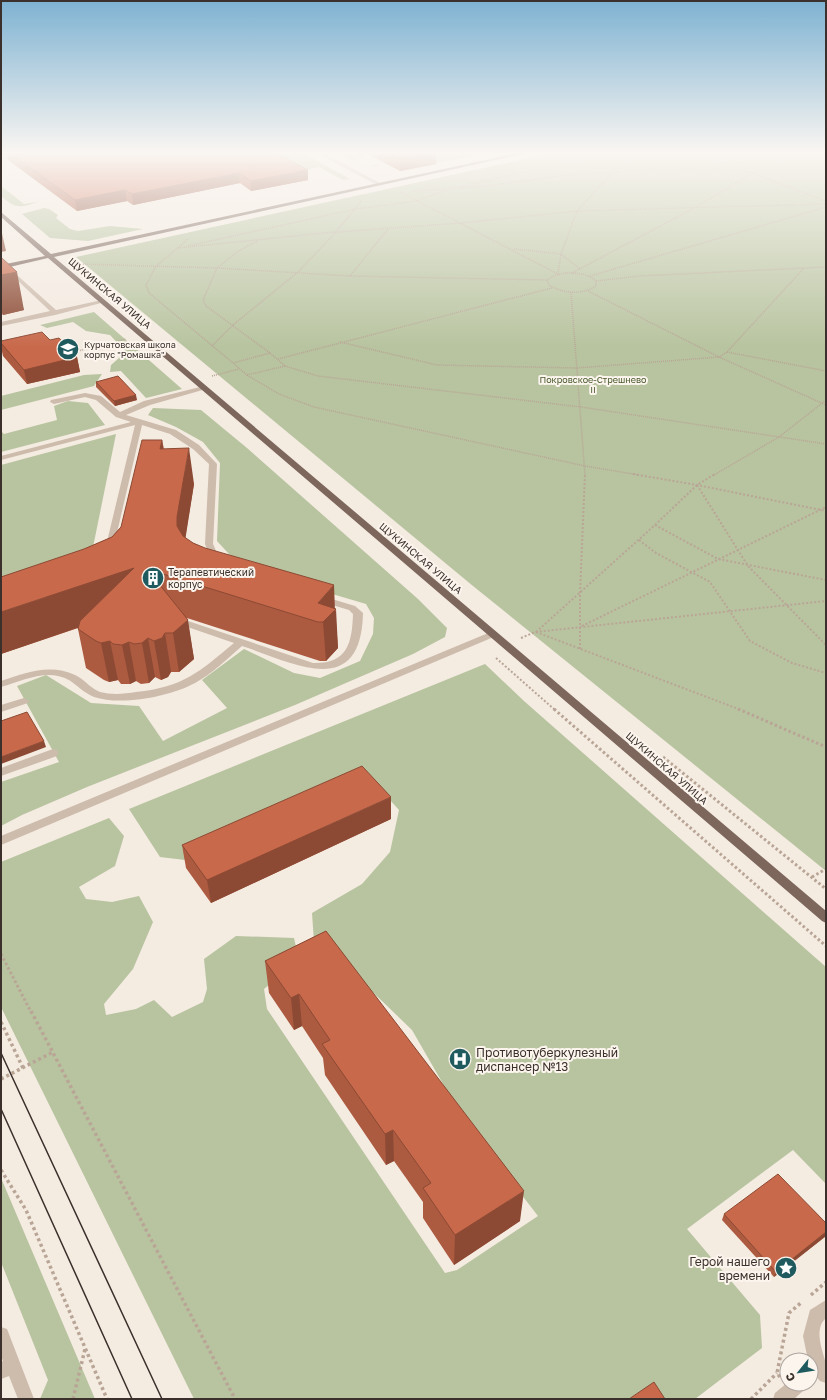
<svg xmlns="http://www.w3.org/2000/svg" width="827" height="1400" font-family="'Golos Text',sans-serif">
<rect width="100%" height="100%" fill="#f4ebe1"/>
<g fill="#b8c4a0">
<path d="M253,151H299L350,179L343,180L319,167L293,173Z"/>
<path d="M341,151H360L366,155L354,161L337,152Z"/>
<path d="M413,151H493L437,163Z"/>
<path d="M561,151H826V871L473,586L76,257Z"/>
<path d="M1,186L24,204L38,202C19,208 16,209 1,196Z"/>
<path d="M44,208L49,209L58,215L56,218L70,229L78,231L110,226L143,229L88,241L50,238L22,214Z"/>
<path d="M94,312L182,389L146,398L121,371L110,372L111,365L126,352L110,335L86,331L73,322L47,328L40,325Z"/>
<path d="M102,374L94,386L1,410V396L84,375Z"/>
<path d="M68,401L88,403L105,425L1,452V431L4,434L57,420L54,406Z"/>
<path d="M153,408L201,410L247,448L418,599L447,628L445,637L413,654L295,705L87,787L22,815L1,826V782L59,762L17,686L46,675L91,703L139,706L163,741L227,708L202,680L244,649L294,673L320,678L360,661L373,634L374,618L366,604L241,567L217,541L220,463L203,442L176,427L148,415Z"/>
<path d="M116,434L91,557L1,587V465Z"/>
<path d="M485,664L524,701L826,967V1184L793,1150L687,1229L760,1315L762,1348L695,1399H194L1,1007V862L109,818L124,836L115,866L79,887L86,899L112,902L139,896L153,922L133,969L104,1004L106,1015L136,1009L154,1000L172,1017L203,1002L207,989L204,959L236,936L294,938L299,960L264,989L267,1009L445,1273L457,1270L538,1216L465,1122L412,1030L353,973L314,942L312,913L362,884L390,852L399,810L371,779L185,860L160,857L129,809Z"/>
<path d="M1,1178L95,1399H40L48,1380L1,1262Z"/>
</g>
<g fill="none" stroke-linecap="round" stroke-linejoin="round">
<g stroke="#b9a596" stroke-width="1.5" stroke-dasharray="1 1" stroke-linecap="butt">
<path d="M693,151L826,201"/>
<path d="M821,151L826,152"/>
<path d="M541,161L585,151"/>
<path d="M371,166L378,165"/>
<path d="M769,166L826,164"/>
<path d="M614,172C658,168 703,167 747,172"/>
<path d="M459,188L487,186L566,175L611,173"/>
<path d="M413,191L446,189"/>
<path d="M400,192L558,274L561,254L577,211L611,174L636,151"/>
<path d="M257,241L237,252L217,268L203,300L206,306L270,353"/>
<path d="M188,246L356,209L416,201L450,189L615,151"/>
<path d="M178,248L324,233L461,223L577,211L826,204"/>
<path d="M178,248L156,266L146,285L149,293L233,363"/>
<path d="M178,248L188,239"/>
<path d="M514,249L561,254L580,269"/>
<path d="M81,264L217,268L350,276L547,280"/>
<path d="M565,273C576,273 587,273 596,281V286C581,295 564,294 549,285L547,280L553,276Z"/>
<path d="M572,273L696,207L753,173L800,151"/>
<path d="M350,276L388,229"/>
<path d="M590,276L826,207"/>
<path d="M596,281L639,276L826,267"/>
<path d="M588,291L719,357L826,405"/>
<path d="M571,292L585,475"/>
<path d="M340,342L437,365L577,368L719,357L727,352L804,268"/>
<path d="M212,346L233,325L298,272L336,232L362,200"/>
<path d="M74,352L126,339"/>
<path d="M727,352L826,371"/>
<path d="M270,353L285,366L247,375L233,363Z"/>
<path d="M278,359L552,288"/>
<path d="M285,366L318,376L581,407L826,444"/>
<path d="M247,375L279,394L314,407L585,466L639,475"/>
<path d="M212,376L239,369"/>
<path d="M714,475L779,437L826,400"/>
</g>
<g stroke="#b9a596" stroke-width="2" stroke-dasharray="2 2" stroke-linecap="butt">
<path d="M633,474L697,485L826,511"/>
<path d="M697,485L748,566L826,645"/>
<path d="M655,525L718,559L826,580"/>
<path d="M639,540L656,553L710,582L750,641L792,663L826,673"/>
<path d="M582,626L826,507"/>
<path d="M536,632L655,525L697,485L715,474"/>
<path d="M536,632L741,710"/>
<path d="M521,638L535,632L826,601"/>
<path d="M580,649V593L585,474"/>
<path d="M496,658L555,710"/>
</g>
<g stroke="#b9a596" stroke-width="3" stroke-dasharray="2.5 2.5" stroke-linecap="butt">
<path d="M554,709L826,946"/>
<path d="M738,709L826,747"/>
<path d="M663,757L826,889"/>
<path d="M812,877L826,869"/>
<path d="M1,954L31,1012"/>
</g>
<g stroke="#b9a596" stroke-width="3.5" stroke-dasharray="3 3" stroke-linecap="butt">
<path d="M31,1011L235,1399"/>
<path d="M1,1022L23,1068"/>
<path d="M1,1079L53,1052"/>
<path d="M1,1170L26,1210L107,1399"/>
<path d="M811,1295L826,1282"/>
<path d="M780,1377L777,1373L789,1313L802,1302"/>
<path d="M73,1399L85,1349"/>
<path d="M751,1399L777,1373"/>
</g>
<g fill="#cdbbac" fill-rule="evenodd">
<path d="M36,151H47L1,160V158Z"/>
<path d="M313,151H319L382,184L377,185Z"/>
<path d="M18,276L56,310L102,300L105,302L55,315L1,326V322L50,311L17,280L1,284V280Z"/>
<path d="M204,386L208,388L206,389L150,405L126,415L176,430L199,445L217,464L213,544L217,553L224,560L223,562H217L209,554L205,544L209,464L193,449L170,434L142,425L113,550L109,553L105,550L135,425L1,460V456L131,422L116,417L96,400L85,397L54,404L50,402L51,400L85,393L101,396L120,412L144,401Z"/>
<path d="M322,596L355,606L363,613C361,701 294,663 242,646C227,659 212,674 195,683C169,697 121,706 94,697C84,693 77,685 69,680C47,668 23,681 1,687V681C25,673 50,663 75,675C84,679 90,688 100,692C111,695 125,694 136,692C184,687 199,672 234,643L176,623L174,621L176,619L179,618L313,663C347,664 352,644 353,614L349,610L319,601L317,599L319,597Z"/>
<path d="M493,631L496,632L498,634L496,636L1,845V836Z"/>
<path d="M24,698L29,701L28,703L1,712V705Z"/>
<path d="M53,749L57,750L58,753L57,756L1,776V768Z"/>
<path d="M826,1300V1318C813,1329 823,1351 826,1364C827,1369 826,1377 826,1383L820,1381L811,1371V1360H808L803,1336L810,1310Z"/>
<path d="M1,1327L7,1329L34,1399H18L9,1376L1,1379V1362L3,1361L1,1356Z"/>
<path d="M787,1383V1384H806L804,1390L794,1399H773L775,1393Z"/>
</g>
<path fill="#7d675c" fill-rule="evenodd" d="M527,151H536L54,257L826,911V923L822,921L48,258L1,269V265L45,256L1,217V212L51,254Z"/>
<g stroke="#3b302b" stroke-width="1.5">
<path d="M1,1053L162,1399"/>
<path d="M1,1109L132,1399"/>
</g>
</g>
<g fill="#ac5a40">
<path d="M1,151H272L308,170V180L251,191L240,183L133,205L127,201L77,211L8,160L7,155L2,156L1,155Z"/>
<path d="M362,151H435L436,152V164L400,171Z"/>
<path d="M1,258L24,310L3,315L1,313Z"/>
<path d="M50,340L77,357L80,372L27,384L3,356L1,347V341Z"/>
<path d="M96,382L137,400L115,406L96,387Z"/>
<path d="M162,440L164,449L194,484L185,538L193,543L335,609L338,648L326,661H320L187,618L194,659L179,672H171L168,677L161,680L155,677L149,683L141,684L136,681L130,684H121L118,680L109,682L104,680L86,668L78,629V628L1,654L84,549L112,537L121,527Z"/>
<path d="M391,819L211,903L186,868L182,845Z"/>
<path d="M326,931L520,1221L454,1265L423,1218V1202L394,1161L386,1165L325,1075L323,1058L302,1026L294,1030L269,993L265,961Z"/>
<path d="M724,1214L826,1223V1236L774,1277L722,1220Z"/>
</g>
<g fill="#8c4a34">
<path d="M1,151H6L7,155L2,156Z"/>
<path d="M436,152V164L400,171V159Z"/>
<path d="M308,170V180L251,191V181Z"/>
<path d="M239,173L240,183L133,205L132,194Z"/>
<path d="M125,190L127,201L77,211L75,200Z"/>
<path d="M1,229L6,251L1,252Z"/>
<path d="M17,272L24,310L3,315L1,307V275Z"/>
<path d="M77,357L80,372L27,384L24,370Z"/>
<path d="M136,395L137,400L115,406L114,401Z"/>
<path d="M162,440L167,475L160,449Z"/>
<path d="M189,448L194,484L183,554L177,526V517Z"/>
<path d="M134,568L141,606L1,654V612Z"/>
<path d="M334,585L335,611L336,609L338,648L326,661L323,622L318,603Z"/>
<path d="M188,620L194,659L179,672L173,633Z"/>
<path d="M165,633L171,672L168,677L161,680L154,641Z"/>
<path d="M148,638L155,677L149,683L142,643Z"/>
<path d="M110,641L118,680L109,682L101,643Z"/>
<path d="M129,642L136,681L130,684L122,645Z"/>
<path d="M44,741L46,747L1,764V757Z"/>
<path d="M391,797V819L211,903L207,880Z"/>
<path d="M299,994L302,1026L294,1030L291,998Z"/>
<path d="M393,1130L394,1161L386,1165L385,1134Z"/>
<path d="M524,1191L520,1221L454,1265L455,1235Z"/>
<path d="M826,1232V1236L774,1277L776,1272Z"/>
</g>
<g fill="#c8694b" stroke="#8c4a34">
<path d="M7,151H272L308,170L251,181L239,173L132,194L125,190L75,200Z"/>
<path d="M385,151H435L436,152L400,159Z"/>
<path d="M1,258H2L17,272L1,275Z"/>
<path d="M42,332L50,340L59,338L77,357L24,370L1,343V341Z"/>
<path d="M118,376L136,395L114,401L96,382Z"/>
<path d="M142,440H162L160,449L189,448L177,517V526L183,536L193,543L205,548L334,585L318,603L336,609L323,622H318L147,569L188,620L173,633H165L162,638L154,641L148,638L142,643L134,644L129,642L122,645L113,644L110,641L101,643L96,641L78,629L80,621L134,568L1,612V577L84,549L112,537L121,527Z"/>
<path d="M27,712L44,741L1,757V721Z"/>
<path d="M362,766L391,797L207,880L182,845Z"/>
<path d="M326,931L524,1191L455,1235L423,1188L431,1183L393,1130L385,1134L322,1044L330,1040L299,994L291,998L265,961Z"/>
<path d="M778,1174L826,1223V1232L776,1272L724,1214Z"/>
<path d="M654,1382L665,1399H629Z"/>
</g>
<linearGradient id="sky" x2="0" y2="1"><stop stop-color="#7eb2d2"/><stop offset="0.44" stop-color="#faf6f2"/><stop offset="1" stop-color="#faf6f2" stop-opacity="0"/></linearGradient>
<rect width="827" height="347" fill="url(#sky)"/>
<defs>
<g id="school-disc" transform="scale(1.15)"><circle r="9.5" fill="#1f5a5e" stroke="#fbf5ee"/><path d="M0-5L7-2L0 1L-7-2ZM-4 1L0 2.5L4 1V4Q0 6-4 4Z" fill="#fff"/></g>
<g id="building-disc" transform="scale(1.15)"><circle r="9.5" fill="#1f5a5e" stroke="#fbf5ee"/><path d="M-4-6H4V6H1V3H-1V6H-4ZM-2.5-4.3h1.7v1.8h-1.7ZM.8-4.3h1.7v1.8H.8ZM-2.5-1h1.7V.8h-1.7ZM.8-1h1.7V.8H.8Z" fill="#fff"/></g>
<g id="hospital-disc" transform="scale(1.15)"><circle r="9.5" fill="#1f5a5e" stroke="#fbf5ee"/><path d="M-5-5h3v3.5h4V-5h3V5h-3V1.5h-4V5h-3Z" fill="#fff"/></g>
<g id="sight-disc" transform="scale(1.15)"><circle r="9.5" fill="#1f5a5e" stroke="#fbf5ee"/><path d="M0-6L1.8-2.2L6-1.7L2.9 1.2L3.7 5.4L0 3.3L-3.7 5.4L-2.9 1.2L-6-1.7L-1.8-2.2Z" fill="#fff"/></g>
</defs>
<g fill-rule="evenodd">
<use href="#school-disc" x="68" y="349"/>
<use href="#building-disc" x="153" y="578"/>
<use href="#hospital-disc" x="460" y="1059"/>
<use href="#sight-disc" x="786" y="1268"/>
</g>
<g text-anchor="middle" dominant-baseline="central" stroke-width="4" stroke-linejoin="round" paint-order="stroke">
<g font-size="9" fill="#3b302b" stroke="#fbf5ee" text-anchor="start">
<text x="84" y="344">Курчатовская школа<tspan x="84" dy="10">корпус "Ромашка"</tspan></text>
</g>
<g font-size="9" fill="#4a5a2e" stroke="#fbf5ee">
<text x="593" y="379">Покровское-Стрешнево<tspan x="593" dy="10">II</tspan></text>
</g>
<g font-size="10" fill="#3b302b" stroke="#fbf5ee">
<text transform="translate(110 293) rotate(40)">ЩУКИНСКАЯ УЛИЦА</text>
<text transform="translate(421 558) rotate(40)">ЩУКИНСКАЯ УЛИЦА</text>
<text transform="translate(667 768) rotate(41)">ЩУКИНСКАЯ УЛИЦА</text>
</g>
<g font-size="10" fill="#3b302b" stroke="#fbf5ee" text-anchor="start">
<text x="168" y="572">Терапевтический<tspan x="168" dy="12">корпус</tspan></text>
</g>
<g font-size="12" fill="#3b302b" stroke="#fbf5ee" text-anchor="start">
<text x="476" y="1052">Противотуберкулезный<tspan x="476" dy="14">диспансер №13</tspan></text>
<text x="770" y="1261" text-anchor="end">Герой нашего<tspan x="770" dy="14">времени</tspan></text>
</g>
</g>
<rect width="827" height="1400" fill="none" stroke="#3b302b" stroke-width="4"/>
<g transform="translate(799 1372) rotate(240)"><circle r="19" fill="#fbf5ee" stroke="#aea6a0"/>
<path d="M0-3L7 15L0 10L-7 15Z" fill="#1f5a5e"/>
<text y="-6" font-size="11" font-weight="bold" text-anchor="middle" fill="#3b302b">С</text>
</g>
</svg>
